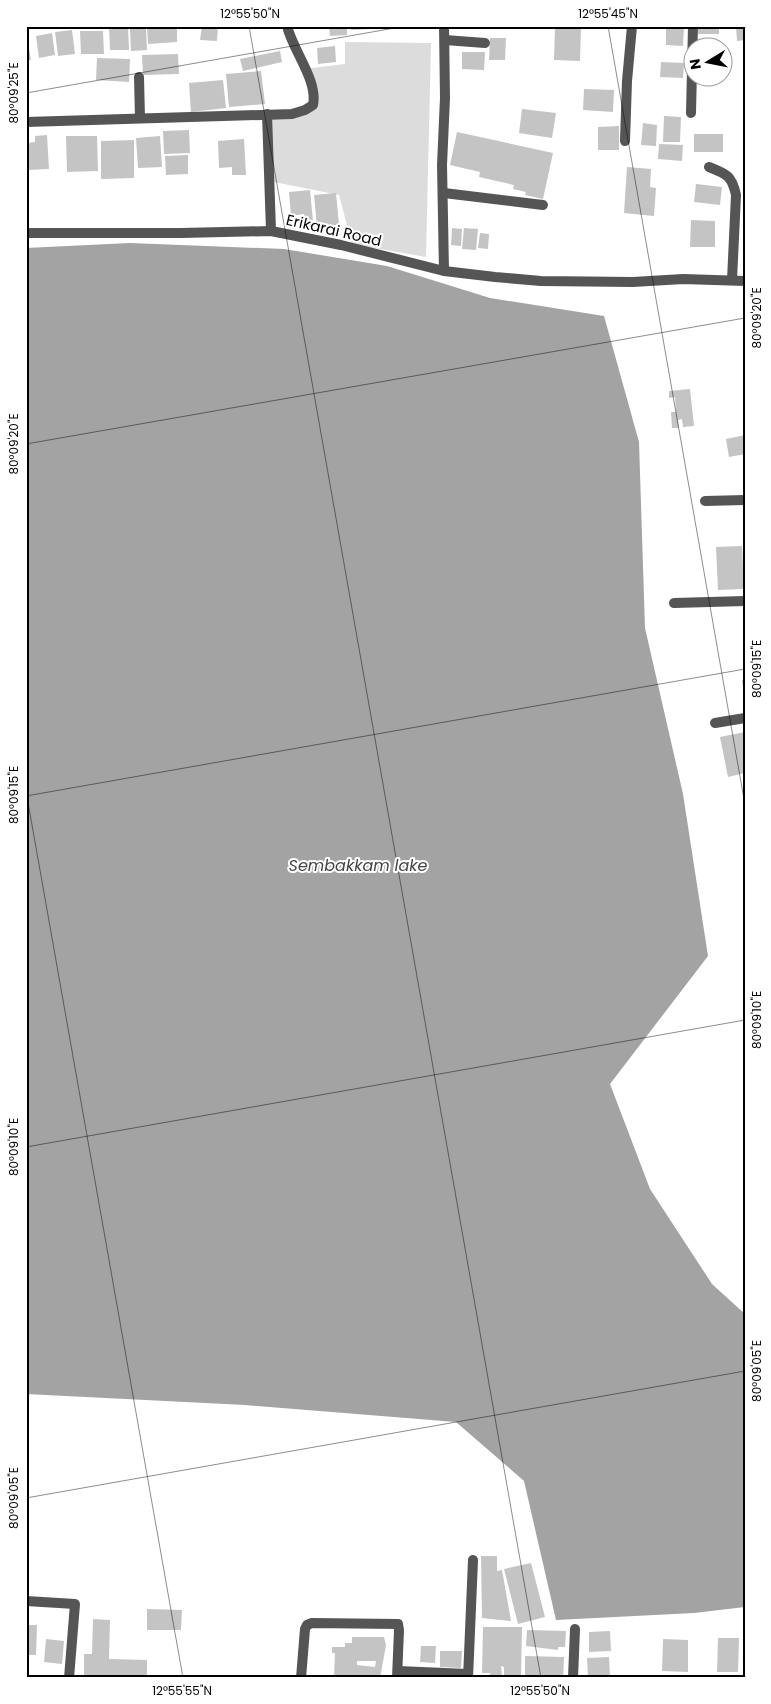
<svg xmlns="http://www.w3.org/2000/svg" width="771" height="1704" font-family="Poppins,sans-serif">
<rect width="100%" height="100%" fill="#fff"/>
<path fill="#dcdcdc" d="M345,42L431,43L426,257L352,244L339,195L269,181L267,114L312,105L304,69L345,64Z"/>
<path fill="#a3a3a3" d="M130,243L284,249L387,266L490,298L604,316L639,442L645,628L683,794L708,956L610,1084L650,1189L712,1284L745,1314V1607L694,1613L556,1620L524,1481L456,1422L245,1405L26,1394V248Z"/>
<g fill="#c4c4c4" fill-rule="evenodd">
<path d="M128,26L129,50H110L109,27Z"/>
<path d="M147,26H177V42L148,44Z"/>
<path d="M202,26H218L217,41L200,40Z"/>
<path d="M329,26H347V35L330,36Z"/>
<path d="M351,26H370V29L351,30Z"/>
<path d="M555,26H581L580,61L554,60Z"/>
<path d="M666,26L684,27L683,46L666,45Z"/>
<rect x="698" y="26" width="21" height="8"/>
<path d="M736,26H745V40L737,41Z"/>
<path d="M130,29H146L147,50L131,51Z"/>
<path d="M26,30L31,60L26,61Z"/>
<path d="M72,30L75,54L58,56L55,32Z"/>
<path d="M80,31H103L104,54H81Z"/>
<path d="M52,33L55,55L39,58L36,36Z"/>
<path d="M490,38H506L505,60H489Z"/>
<path d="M335,46L336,62L318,64L317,48Z"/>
<path d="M280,51L282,62L243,71L240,59Z"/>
<path d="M462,52H485L484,70L462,69Z"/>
<path d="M178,54L179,74L143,75L142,55Z"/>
<path d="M97,58L130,59L129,82L96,80Z"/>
<path d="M661,62L684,63L683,78L660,77Z"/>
<path d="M261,71L265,104L229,107L226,74Z"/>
<path d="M223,80L226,108L191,112L189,83Z"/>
<path d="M584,89L614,90L613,112L583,110Z"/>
<path d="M522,109L556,113L552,138L519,133Z"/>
<path d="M664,116L681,117L680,142H663Z"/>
<path d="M643,123L657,125L656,146L641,145Z"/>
<path d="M619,126V150H598V127Z"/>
<path d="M189,130L190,153L164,154L163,131Z"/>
<path d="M457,132L553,153L543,199L525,195L526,192L513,189L514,185L479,177L480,172L450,165Z"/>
<rect x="694" y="134" width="29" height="18"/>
<path d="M47,135L49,169L28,170L27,143L35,142V136Z"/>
<path d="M66,136H97L98,171L67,172Z"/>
<path d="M160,136L162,167L138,168L136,138Z"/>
<path d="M244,139L246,175H232V167L219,168L218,141Z"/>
<path d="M134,140V178L101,179V141Z"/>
<path d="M659,144L683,145L682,161L658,159Z"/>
<path d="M188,155V174L166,175L165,156Z"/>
<path d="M627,167L651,169L650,187L656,188L654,216L624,213Z"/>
<path d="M696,184L722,187L720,205L694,202Z"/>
<path d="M310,190L313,221L305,222L304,214L291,216L289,192Z"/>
<path d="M336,193L339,225L317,227L314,195Z"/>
<path d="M691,220L715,221V247H690Z"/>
<path d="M452,228L462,229L461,246L451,245Z"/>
<path d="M464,228L478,229L476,250L462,249Z"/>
<path d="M480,233L489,234L488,249L478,248Z"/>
<path d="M690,389L694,426L683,427L682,419L678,420L679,428H672L671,412H676L675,397L669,398V391Z"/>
<path d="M745,435V454L729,457L726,439Z"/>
<path d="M742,546L744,589L718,590L716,547Z"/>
<path d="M742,680H745V696H744Z"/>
<path d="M745,732V773L728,777L720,737Z"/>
<path d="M481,1556H497V1571L502,1570L511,1621L482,1618Z"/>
<path d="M531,1563L545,1617L518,1624L504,1569Z"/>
<path d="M147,1609L182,1610L181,1630H147Z"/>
<path d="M93,1619L110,1620L109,1659L147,1660V1678L84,1677V1654H92Z"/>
<path d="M26,1625H37L36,1655H26Z"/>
<path d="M483,1627H522L521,1676H504V1667L501,1666L502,1676L490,1675V1673H482Z"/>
<path d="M527,1630L566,1631L565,1647H558V1650L526,1646Z"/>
<path d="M610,1631L611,1651L589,1652V1632Z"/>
<path d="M352,1637H384L386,1645L380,1678H334L335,1653H332V1647H345V1643H352ZM357,1661H376L375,1667L357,1665Z"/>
<path d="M718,1638H739L738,1672H717Z"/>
<path d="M46,1639L64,1641L62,1664L44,1662Z"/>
<path d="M663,1639L688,1640V1672L662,1671Z"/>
<path d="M421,1646H436L435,1663L420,1662Z"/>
<path d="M440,1651H462L461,1668L440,1667Z"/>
<path d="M525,1656L564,1657L563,1677L525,1676Z"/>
<path d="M609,1657L610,1676L588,1677L587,1658Z"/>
</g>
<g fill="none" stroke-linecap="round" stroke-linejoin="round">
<g stroke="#555" stroke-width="10">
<path d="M445,40L485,43"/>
<path d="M139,77L140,118"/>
<path d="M691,113L693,26"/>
<path d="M267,114L271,231"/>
<path d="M26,122L292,114L305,110L313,105C318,80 293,51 287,26"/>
<path d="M625,141L627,81L632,26"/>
<path d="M709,167C727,174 732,176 736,195L732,280"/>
<path d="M444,193L543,205"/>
<path d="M26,233H181L271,231L341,245L444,271L495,277L541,281L633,282L683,279L745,281"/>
<path d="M444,271L442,165L445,98L444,26"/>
<path d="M705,501L745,500"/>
<path d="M674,603L745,601"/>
<path d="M715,723L745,718"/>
<path d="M26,1601L75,1604L69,1678"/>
<path d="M398,1671L468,1674"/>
<path d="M301,1678L305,1629L307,1625L312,1623L398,1624L399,1630L397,1678"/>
<path d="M468,1678L473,1560"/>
<path d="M573,1678L575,1629"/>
</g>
</g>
<path fill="none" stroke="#000" stroke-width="1" stroke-opacity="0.45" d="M249,26L541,1678M608,26L745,805M26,93L406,26M26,444L745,318M26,791L183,1678M26,796L745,669M26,1147L745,1020M26,1498L745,1371"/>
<g text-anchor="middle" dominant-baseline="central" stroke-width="4" stroke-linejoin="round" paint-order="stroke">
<g font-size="15" fill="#000" stroke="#fff">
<text transform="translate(334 230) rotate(13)">Erikarai Road</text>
</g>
<g font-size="16" font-style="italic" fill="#444" stroke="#fff">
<text x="358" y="865">Sembakkam lake</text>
</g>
</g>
<rect width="771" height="1704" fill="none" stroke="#ffffff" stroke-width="55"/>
<g transform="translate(708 62) rotate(260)"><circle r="24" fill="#ffffff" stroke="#999999"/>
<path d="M0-4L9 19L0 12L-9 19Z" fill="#000000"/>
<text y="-8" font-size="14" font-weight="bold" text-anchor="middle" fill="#000000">N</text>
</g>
<rect x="28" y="28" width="716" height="1648" fill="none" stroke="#000" stroke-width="2"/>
<g font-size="12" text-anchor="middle" fill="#000">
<text x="250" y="18">12°55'50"N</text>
<text x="608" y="18">12°55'45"N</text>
<text transform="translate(14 93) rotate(-90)" y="4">80°09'25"E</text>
<text transform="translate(757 318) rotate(-90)" y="4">80°09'20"E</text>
<text transform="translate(14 444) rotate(-90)" y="4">80°09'20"E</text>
<text transform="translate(757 669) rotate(-90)" y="4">80°09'15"E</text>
<text transform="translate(14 795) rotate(-90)" y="4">80°09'15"E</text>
<text transform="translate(757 1020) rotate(-90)" y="4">80°09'10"E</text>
<text transform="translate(14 1147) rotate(-90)" y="4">80°09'10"E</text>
<text transform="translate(757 1371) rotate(-90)" y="4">80°09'05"E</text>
<text transform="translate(14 1498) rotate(-90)" y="4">80°09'05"E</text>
<text x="182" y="1695">12°55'55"N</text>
<text x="540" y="1695">12°55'50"N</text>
</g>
</svg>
